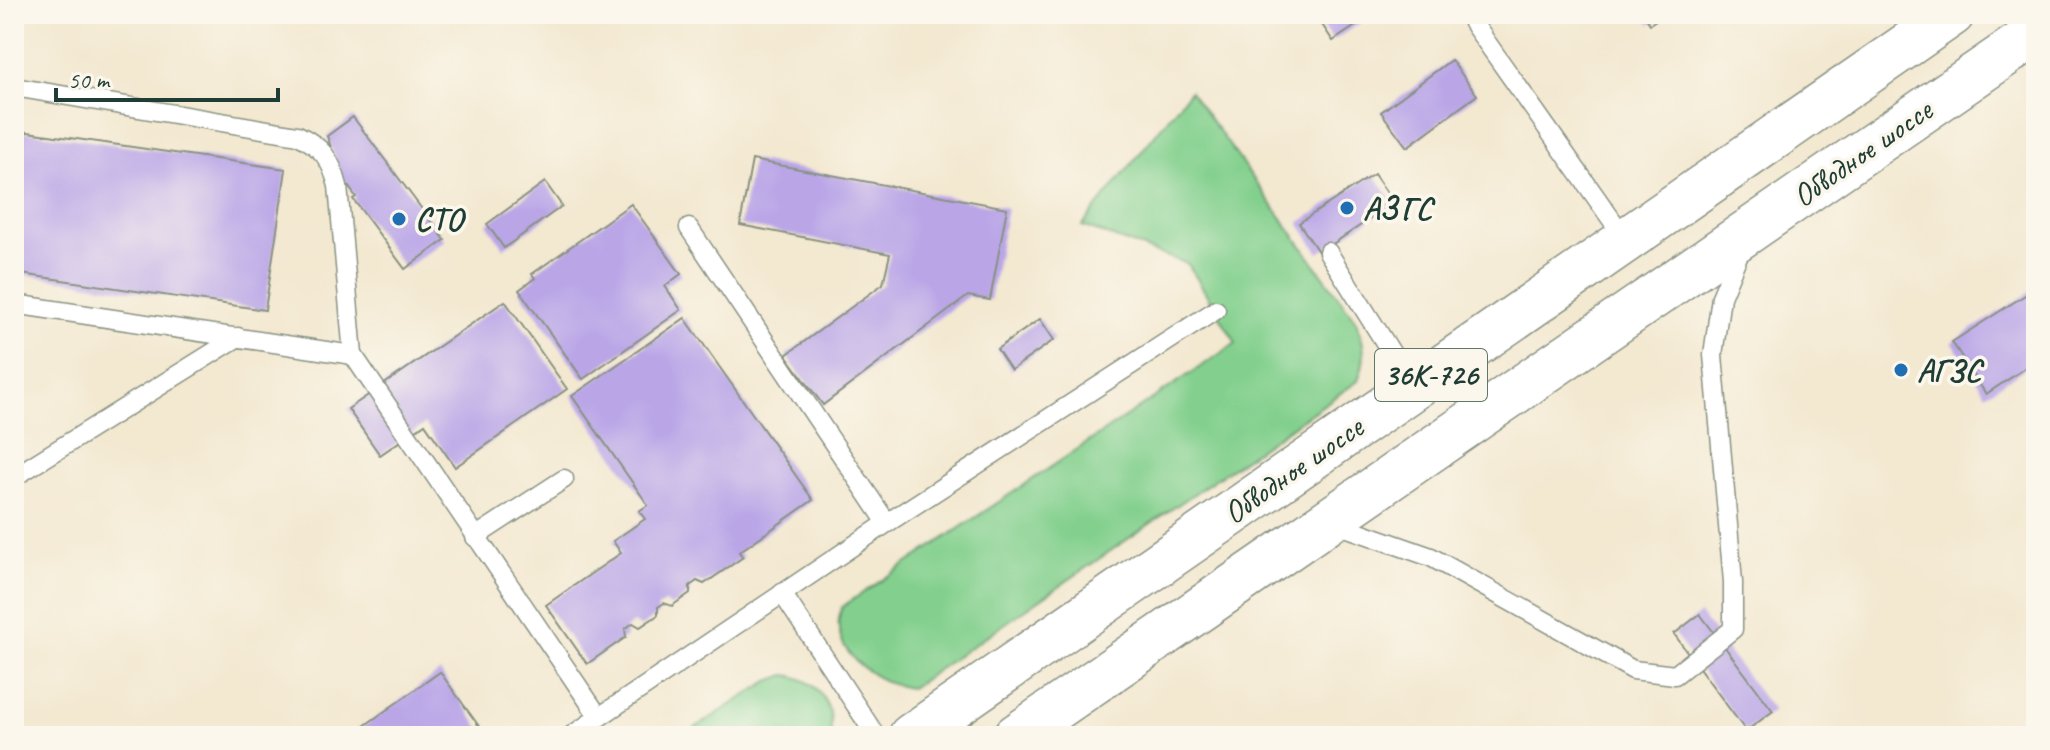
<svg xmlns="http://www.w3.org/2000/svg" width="2050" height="750" font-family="Caveat,sans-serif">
<rect width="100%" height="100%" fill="#fbf7ec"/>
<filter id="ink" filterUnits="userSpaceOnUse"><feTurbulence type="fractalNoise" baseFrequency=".0125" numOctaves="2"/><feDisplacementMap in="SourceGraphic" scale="16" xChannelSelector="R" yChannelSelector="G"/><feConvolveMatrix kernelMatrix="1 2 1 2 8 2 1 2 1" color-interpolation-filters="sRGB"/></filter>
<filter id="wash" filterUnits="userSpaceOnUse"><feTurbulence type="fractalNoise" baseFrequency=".006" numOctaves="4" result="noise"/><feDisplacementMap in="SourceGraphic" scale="32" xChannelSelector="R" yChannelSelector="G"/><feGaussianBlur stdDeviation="1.8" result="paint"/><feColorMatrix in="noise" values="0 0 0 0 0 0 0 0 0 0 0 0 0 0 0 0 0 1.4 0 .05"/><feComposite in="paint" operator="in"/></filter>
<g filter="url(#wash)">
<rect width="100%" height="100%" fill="#f3e8d0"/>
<g fill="#83d08e" stroke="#518661" stroke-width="2">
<path d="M1190,91L1356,321C1365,344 1367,358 1358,381L911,688C875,684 825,649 842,607L1236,343L1188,264L1082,226Z"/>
<path d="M785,675C816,678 836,705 830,736H682L769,681Z"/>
</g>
<g id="blocks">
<g fill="#baa6e7">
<path d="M1315,14H1373L1333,41Z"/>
<path d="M1643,14H1665L1650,24Z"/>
<path d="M1451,60L1477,95L1407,147L1381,112Z"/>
<path d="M353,117L445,240L405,269L353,199L356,197L341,176L327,136Z"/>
<path d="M14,130L286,169L265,310L14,273Z"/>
<path d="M752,160L1007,208L990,300L968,296L823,405L786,355L883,284L890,254L740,225Z"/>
<path d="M1374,174L1394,203L1319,253L1299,223Z"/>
<path d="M545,182L562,206L504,248L487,224Z"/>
<path d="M631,204L681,274L665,286L681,310L583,379L519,290L535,278L532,274Z"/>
<path d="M2036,288V361L1986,394L1952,342Z"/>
<path d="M505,301L567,389L455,467L425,424L380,455L348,409Z"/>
<path d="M685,318L813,500L739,552L743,557L704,584L697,581L690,586V593L672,606L664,603L658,607V615L640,627L633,623L625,629L626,637L587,664L546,605L621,553L613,541L645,519L639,511L648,505L572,396Z"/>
<path d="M1040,319L1054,340L1011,370L997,349Z"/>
<path d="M1700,614L1773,711L1746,731L1674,634Z"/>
<path d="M440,672L481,729L471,736H350Z"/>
</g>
</g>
</g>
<g filter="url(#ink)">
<use href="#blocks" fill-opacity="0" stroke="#899282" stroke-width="2"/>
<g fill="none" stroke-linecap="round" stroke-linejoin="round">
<g stroke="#899282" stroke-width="21">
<g id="service">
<path d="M1473,23L1626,240"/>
<path d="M14,87L298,135C322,147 331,159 338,186L353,355"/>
<path d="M689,228L887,523"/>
<path d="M1328,252L1413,387"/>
<path d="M14,304L353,355L599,717"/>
<path d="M14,477L238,337"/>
<path d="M1331,522L1431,557L1633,670L1675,675L1733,629V582L1713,355L1721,297L1742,246"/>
<path d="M475,537L564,479"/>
<path d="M782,593L876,736"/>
<path d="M571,736L887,523L1216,310"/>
</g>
</g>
<g stroke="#899282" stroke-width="47">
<g id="primary">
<path d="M911,736L1952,14"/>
<path d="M1016,736L2036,33"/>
</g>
</g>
<use href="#service" stroke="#fff" stroke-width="18"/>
<use href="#primary" stroke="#fff" stroke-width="44"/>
</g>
</g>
<g fill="#1f6fb2" stroke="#fbf7ec" stroke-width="3">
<circle cx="1347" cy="208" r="8"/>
<circle cx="399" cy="219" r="8"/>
<circle cx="1901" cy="370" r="8"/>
</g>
<g text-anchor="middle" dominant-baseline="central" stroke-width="7" stroke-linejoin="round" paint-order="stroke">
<rect fill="#fbf7ec" stroke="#61756b" stroke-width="2" x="1375" y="349" width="112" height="52" rx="6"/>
<g font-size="30" font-weight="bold" fill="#1f3d34">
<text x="1431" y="375">36К-726</text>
</g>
<g font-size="32" fill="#1f3d34" stroke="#fbf7ec">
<text transform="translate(1862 153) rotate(-35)">Обводное шоссе</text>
<text transform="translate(1293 470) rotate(-35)">Обводное шоссе</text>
</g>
<g font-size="32" font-weight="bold" fill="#1f3d34" stroke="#fbf7ec" text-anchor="start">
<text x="1363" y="208">АЗГС</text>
<text x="415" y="219">СТО</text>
<text x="1917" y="370">АГЗС</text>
</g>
</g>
<rect width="2050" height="750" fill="none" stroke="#fbf7ec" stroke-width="48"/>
<path d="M56 88v12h222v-12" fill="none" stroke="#1f3d34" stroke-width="4"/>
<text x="68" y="88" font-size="24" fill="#1f3d34" stroke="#fbf7ec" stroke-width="6" paint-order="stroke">50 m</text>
</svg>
